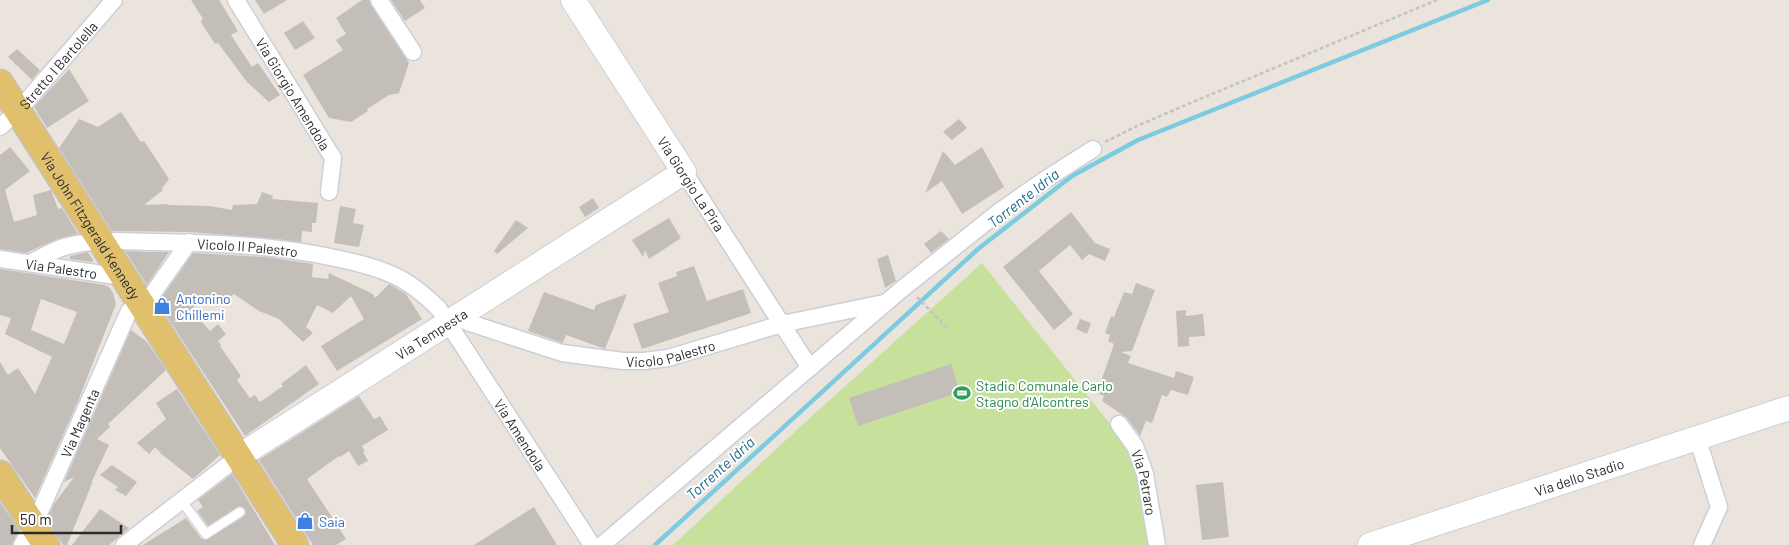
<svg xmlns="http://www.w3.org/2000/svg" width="1789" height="545" font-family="Barlow,sans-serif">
<rect width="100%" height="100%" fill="#eae4dd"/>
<path fill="#c7e19c" d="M982,263L1129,448L1139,473L1150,545H673L802,425Z"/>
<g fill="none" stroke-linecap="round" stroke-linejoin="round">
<path stroke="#7ccbe1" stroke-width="4.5" d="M655,545L978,249L1072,176L1138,140L1488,0"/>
</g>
<g fill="#c3bfb8" fill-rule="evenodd">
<path d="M191,0H219L238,31L231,35L252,67L258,63L280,95L269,102L247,82L218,43L215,44L202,24L201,21L203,19Z"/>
<path d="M255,0H287L264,14Z"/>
<path d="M362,0H369L371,5L409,63L399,93L389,95L367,109L368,111L351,122L329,118L303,75L343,50L336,40L346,34L336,18Z"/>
<path d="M391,0H420L425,8L405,21Z"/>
<path d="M303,21L315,38L295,50L284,33Z"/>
<path d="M17,49L40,70L32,80L8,57Z"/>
<path d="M69,69L89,101L47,128L34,107Z"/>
<path d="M121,112L141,142L144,141L169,179L162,188L163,190L144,205L168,204V205L210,206L232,210L233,205L257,204L262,192L273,196L272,199L318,203L316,223H312V232L302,231L301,242L267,238L189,232L112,231L59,148L79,119L98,127Z"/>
<path d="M959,119L967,128L952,140L943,132Z"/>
<path d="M10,147L30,171L5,190L14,222L37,215L33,195L51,190L58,209L62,208L78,234L57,239L26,253L0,249V155Z"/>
<path d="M982,147L1004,187L962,214L942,181L925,193L943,151L955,165Z"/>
<path d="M593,198L599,208L585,217L579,207Z"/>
<path d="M340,206L356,209L353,223L364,225L359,247L334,243Z"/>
<path d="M1071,212L1095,243L1110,249L1105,261L1089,254L1082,260L1070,245L1039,271L1073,314L1054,330L1003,267Z"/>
<path d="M669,218L681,238L649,259L645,250L643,257L632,240Z"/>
<path d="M516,220L528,228L497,254L494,251Z"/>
<path d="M941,231L949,239L931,253L924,244Z"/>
<path d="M125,251L151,252H169L147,285Z"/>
<path d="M88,252L93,260V262L70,259V256Z"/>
<path d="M193,253L266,257L313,264L312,277L328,279L329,273L373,294L375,298L389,284L406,294L422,319L337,371L321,346L364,319L351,296L333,313L317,305L306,327L313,333L303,342L279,319L259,311L234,294L217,307L209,296L173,322H202L210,331L218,324L226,334L218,341L221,345L220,346L241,376L237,380L250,398L255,395L260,402L283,386L281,384L306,365L319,384L245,436L158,303Z"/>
<path d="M888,255L896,281L885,288L877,259Z"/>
<path d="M694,266L707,301L743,289L751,313L642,349L633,324L669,312L658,283L677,276L676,272Z"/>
<path d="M0,269L105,285L110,288L113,293L116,304L78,401L35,498L0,448V362L8,375L18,368L35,394L52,357L5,334L11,318L0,315ZM41,299L77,312L64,344L31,330Z"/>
<path d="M1136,283L1155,290L1132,351L1121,352L1131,356L1128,363L1174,378L1176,371L1194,377L1188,395L1171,390L1167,397L1162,395L1152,423L1146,421L1140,436L1127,418L1102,401L1104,396L1097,393L1114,344L1108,341L1110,335L1105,333L1111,316L1114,317L1124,292L1132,294Z"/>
<path d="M544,292L594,310L596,305L627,294L605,349L566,335L563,343L528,331Z"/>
<path d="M1186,310V316L1203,314L1205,336L1189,337V346L1178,347L1176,311Z"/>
<path d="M1080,319L1091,323L1087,334L1076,329Z"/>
<path d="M131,330L147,342L166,370L108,424L110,427L97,439L109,445L91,483L93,481L67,545H63L47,519L54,504L74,477L64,482Z"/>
<path d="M951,364L960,392L858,426L849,398Z"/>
<path d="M177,389L220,455L193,479L164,456L160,453L161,451L160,452L155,447L149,454L137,443L166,419L156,403Z"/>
<path d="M359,396L374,419L380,416L388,430L362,446L365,451L363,452L368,461L358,466L349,451L340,457L339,456L307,479L346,539L336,545H313L259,460Z"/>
<path d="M112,465L137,482L126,496L115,490L118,487L100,475Z"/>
<path d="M232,474L275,545H143L186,518L201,538L206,540L243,517L246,514L245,509L239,506L208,526L197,511L203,507L198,500Z"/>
<path d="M1223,482L1229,537L1202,540L1196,485Z"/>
<path d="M0,502L19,530L12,545H0Z"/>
<path d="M534,507L557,545H474Z"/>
<path d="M100,509L129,528L109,545H72Z"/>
</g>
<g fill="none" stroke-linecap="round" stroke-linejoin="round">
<g stroke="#cccfda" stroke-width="11">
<path id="lane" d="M181,500L206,534L240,512"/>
</g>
<g stroke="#cccfda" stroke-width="19">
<g id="street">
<path id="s1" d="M236,0L333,158L329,192"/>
<path d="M379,0L413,52"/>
<path id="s2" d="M0,127L18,111L114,0"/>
<path d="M684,172L810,368"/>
<path id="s3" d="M0,259L123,277"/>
<path id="s4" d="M30,263C41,258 53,250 64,247C92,239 122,241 151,242C212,243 275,245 335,258C355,262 375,267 393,275C411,283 425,295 439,309L592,545"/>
<path id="s5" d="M457,317L470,323L562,353L623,361H644L668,358L782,324L884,303"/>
<path id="s6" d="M1119,424L1135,446L1145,474L1157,545"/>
<path d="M1697,437L1719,507L1702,545"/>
<path id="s7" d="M22,545L42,507L129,311L151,296L189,242"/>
<path d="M124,545L238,457"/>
<path d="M602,545L902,289L1000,211L1043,181L1093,149"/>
</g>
</g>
<g stroke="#cccfda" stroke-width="26">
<g id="secondary">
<path id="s8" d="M238,457L684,172L573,0"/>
<path id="s9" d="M1370,545L1789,408"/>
</g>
</g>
<g stroke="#c3c3c3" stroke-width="29">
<g id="primary">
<path id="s10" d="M0,83L295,545"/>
<path d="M0,474L46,545"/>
</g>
</g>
<g stroke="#c3c3c3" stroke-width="2.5" stroke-dasharray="4 2.5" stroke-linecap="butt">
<path d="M1105,142L1137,126L1188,104L1437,0"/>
<path d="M917,297L947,328"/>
</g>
<use href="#lane" stroke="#fff" stroke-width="9"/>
<use href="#street" stroke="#fff" stroke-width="16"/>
<use href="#secondary" stroke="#fff" stroke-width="24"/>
<use href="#primary" stroke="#e0c06c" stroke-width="26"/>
</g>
<defs>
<g id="shop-bare" transform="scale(1.35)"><path d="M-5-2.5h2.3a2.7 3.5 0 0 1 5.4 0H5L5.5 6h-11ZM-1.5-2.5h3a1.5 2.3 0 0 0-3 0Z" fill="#3f7fe0" stroke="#fff" stroke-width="2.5" paint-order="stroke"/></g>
<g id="stadium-bare" transform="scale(1.35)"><path d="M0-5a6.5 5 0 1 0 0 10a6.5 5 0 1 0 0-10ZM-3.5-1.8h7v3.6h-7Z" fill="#2e9e5b" stroke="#fff" stroke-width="2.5" paint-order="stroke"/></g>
</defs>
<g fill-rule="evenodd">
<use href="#shop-bare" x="162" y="306"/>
<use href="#stadium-bare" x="962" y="393"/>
<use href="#shop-bare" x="305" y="521"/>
</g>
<g text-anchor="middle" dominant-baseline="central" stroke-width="4" stroke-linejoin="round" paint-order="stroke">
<g font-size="14" fill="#2a2a2a" stroke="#fff">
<text stroke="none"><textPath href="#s2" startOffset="85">Stretto I Bartolella</textPath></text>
<text stroke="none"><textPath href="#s1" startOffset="110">Via Giorgio Amendola</textPath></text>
<text transform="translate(691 184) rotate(57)">Via Giorgio La Pira</text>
<text stroke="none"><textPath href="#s10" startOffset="169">Via John Fitzgerald Kennedy</textPath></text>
<text stroke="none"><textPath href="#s4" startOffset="222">Vicolo II Palestro</textPath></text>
<text stroke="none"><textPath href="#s3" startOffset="62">Via Palestro</textPath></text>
<text stroke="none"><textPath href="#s8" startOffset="229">Via Tempesta</textPath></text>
<text stroke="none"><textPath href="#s5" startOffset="221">Vicolo Palestro</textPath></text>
<text stroke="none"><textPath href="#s7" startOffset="135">Via Magenta</textPath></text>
<text stroke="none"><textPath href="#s4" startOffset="578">Via Amendola</textPath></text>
<text stroke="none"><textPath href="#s9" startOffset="220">Via dello Stadio</textPath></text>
<text stroke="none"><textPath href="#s6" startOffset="65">Via Petraro</textPath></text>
</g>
<g font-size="14" fill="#366cbe" stroke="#fff" text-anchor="start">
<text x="176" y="298">Antonino<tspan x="176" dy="16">Chillemi</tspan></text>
<text x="319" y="521">Saia</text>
</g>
<g font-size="14" fill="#27864d" stroke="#fff" text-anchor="start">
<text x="976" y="385">Stadio Comunale Carlo<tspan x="976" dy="16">Stagno d'Alcontres</tspan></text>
</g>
<g font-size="15" font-style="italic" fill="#1c6a8b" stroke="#fff">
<text transform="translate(1023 198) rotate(-38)">Torrente Idria</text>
<text transform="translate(720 468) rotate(-42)">Torrente Idria</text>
</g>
</g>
<path d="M12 525v8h109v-8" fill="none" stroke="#2a2a2a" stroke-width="2.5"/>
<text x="20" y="525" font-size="15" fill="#2a2a2a" stroke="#ffffff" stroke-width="4" paint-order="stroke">50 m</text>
</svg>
